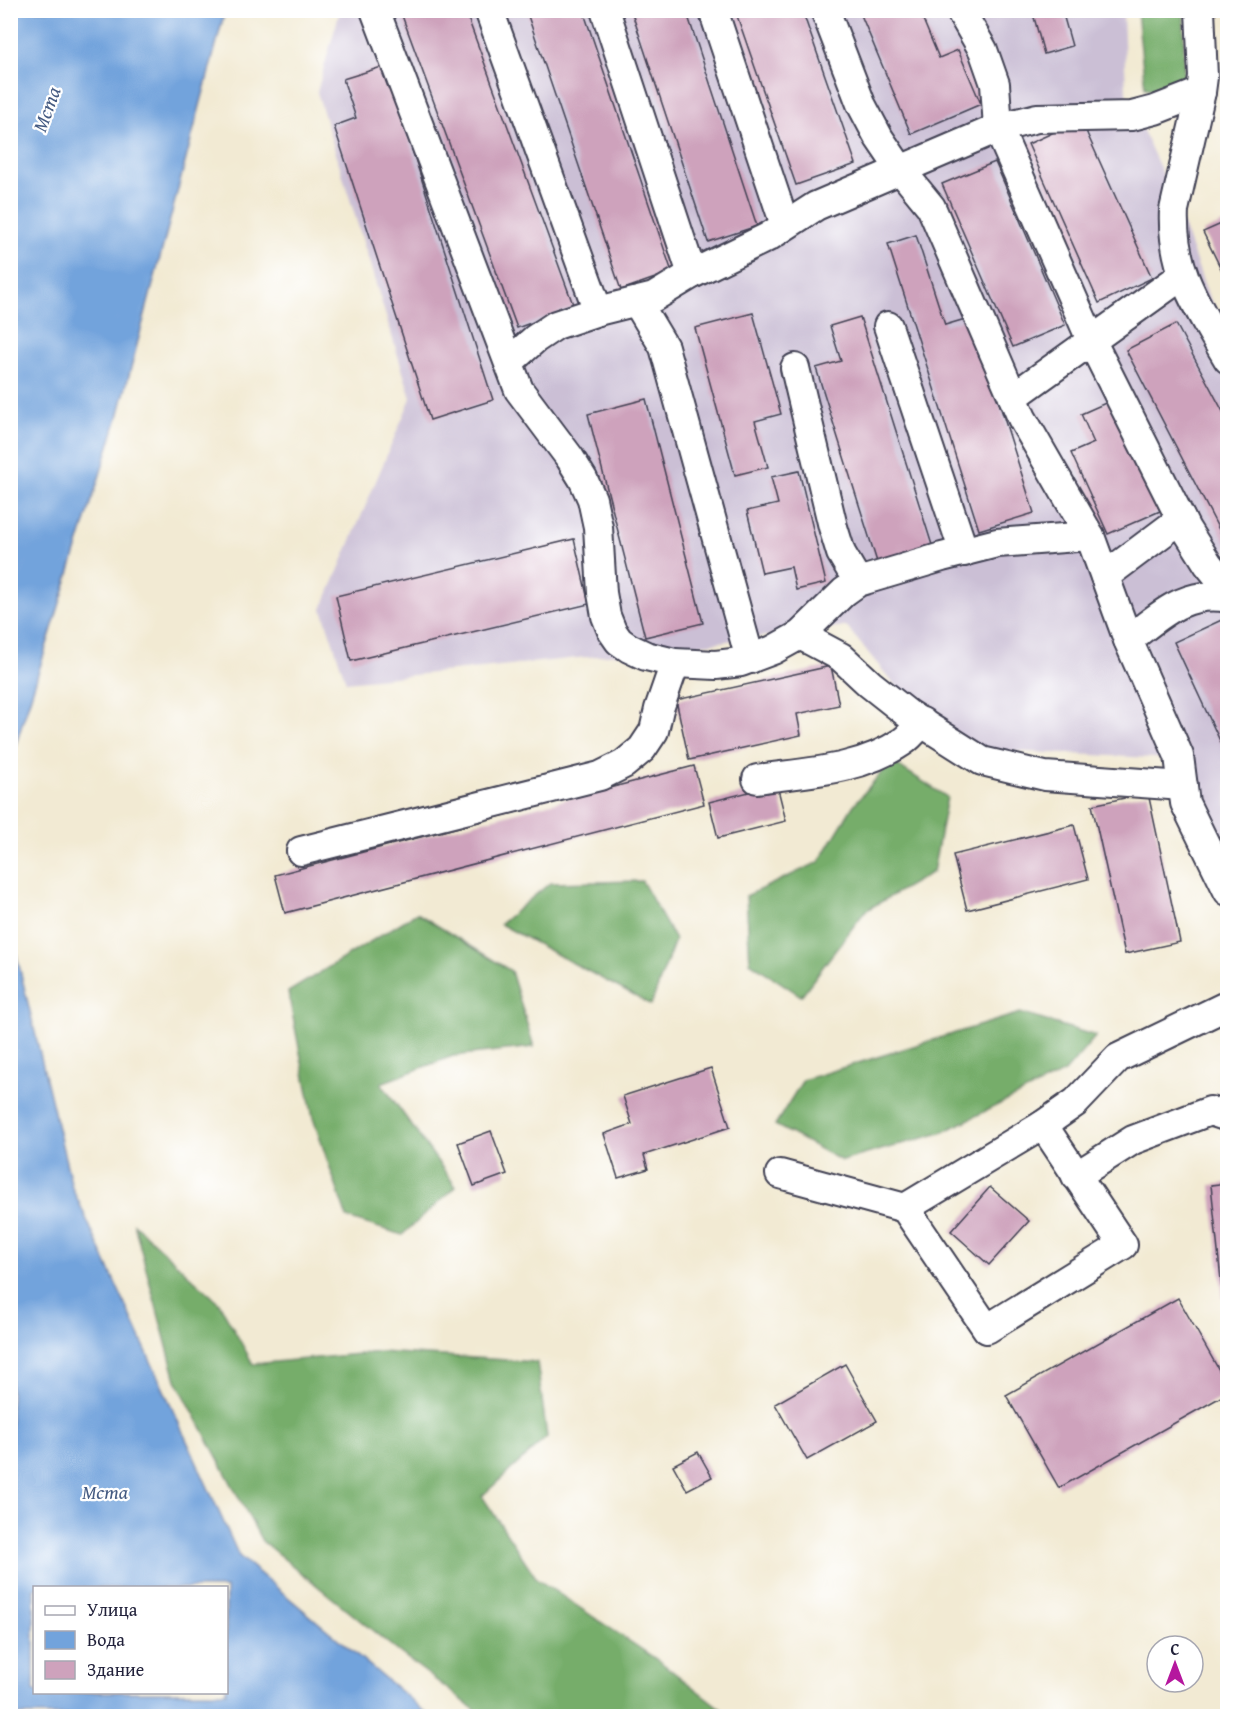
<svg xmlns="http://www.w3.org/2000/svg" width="1238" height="1727" font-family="'Gentium Book Plus',serif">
<rect width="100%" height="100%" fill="#fff"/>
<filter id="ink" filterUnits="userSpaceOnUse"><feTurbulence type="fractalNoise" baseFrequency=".0167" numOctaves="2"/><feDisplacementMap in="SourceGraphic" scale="12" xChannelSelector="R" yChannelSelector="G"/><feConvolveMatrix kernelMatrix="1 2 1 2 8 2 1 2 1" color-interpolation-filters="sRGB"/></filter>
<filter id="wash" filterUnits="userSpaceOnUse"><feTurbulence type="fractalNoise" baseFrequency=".008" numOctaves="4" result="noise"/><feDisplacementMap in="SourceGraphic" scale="24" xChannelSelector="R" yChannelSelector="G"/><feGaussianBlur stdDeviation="1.35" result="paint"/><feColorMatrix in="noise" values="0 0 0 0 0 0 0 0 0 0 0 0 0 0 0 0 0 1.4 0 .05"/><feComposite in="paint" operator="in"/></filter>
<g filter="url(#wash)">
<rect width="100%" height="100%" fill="#f2ead3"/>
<path fill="#cbbfd5" d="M340,11H1123L1126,93L1174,199L1208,295L1227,329V839L1208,829L1173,759L947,748L846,626L665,649L346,682L322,609L411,398L317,92Z"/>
<g fill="#76ad6b" stroke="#4c6853" stroke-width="1.5">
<path d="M1137,11H1184V81L1174,92L1145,88Z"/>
<path d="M891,761L947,797L933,872L865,911L801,996L750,962L746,896L819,862L853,806Z"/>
<path d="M642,881L675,940L651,1005L500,924L550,883Z"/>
<path d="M417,913L511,971L534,1047L453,1056L381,1083L456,1187L402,1235L347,1218L313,1118L288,992Z"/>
<path d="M1020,1013L1096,1036L1065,1072L941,1133L842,1161L775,1125L803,1080Z"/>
<path d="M134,1224L219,1303L253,1364L380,1352L537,1362L547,1437L482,1496L537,1579L662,1663L730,1716H483L399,1652L262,1541L176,1380Z"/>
</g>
<g fill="#72a3dc" stroke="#4a628c" stroke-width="1.5" fill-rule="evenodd">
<path d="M11,10L225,11L118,417L11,760Z"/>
<path d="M11,932L72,1187L239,1556L430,1716L11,1715ZM34,1588H226V1692H34Z"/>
</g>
<g id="blocks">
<g fill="#cea2bc">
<path d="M400,10H465L574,307L517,328Z"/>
<path d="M526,10H583L672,272L621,290Z"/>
<path d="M631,10H686L757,226L708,242Z"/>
<path d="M735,10H802L856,164L796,185Z"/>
<path d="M859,10H919L939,58L958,50L981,104L911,134Z"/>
<path d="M1032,10H1073L1063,14L1072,46L1044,54Z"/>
<path d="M385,66L493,400L430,420L334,126L356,118L343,79Z"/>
<path d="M1081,120L1152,278L1099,303L1028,144Z"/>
<path d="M995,162L1065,325L1013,347L942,184Z"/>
<path d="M1228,221V283L1203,232Z"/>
<path d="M916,235L945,325L972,317L1034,513L979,530L888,244Z"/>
<path d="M753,313L781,414L755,421L768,467L735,475L695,328Z"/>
<path d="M860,317L932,545L877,562L816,368L841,361L830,326Z"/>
<path d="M1176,324L1228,421V547L1126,350Z"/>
<path d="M646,399L703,623L645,637L588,414Z"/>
<path d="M1110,401L1160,511L1108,534L1071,453L1094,443L1081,414Z"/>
<path d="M799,471L826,583L796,590L791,567L762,573L747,511L778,504L771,477Z"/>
<path d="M574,539L589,604L351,661L336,596Z"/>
<path d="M1228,617V758L1174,642Z"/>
<path d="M831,666L839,705L797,714L801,735L689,760L676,700Z"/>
<path d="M694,766L704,804L285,913L275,875Z"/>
<path d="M777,785L786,821L718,838L709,802Z"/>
<path d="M1148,793L1180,942L1125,954L1092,805Z"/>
<path d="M1074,825L1088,879L967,910L953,855Z"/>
<path d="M711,1068L730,1127L644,1155L648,1169L618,1178L604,1134L632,1124L623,1096Z"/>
<path d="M491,1131L507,1174L474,1186L458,1143Z"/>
<path d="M1228,1183V1298L1223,1299L1211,1185Z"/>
<path d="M990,1187L1029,1221L989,1265L951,1231Z"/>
<path d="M1178,1298L1228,1386V1393L1059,1488L1006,1395Z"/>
<path d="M845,1364L877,1421L807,1460L775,1404Z"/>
<path d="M698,1452L712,1477L687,1490L673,1465Z"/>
</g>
</g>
</g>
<g filter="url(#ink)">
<use href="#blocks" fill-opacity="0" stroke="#414052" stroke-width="1.5"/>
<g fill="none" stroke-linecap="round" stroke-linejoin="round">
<g stroke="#414052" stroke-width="32">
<g id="minor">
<path d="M375,10L519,390L570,458L583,479L592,499L598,527L602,593L606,616L612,631L619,641L629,648L646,656L675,663L716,665L741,662L773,650L800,635L844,592L858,582L942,557L997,543L1090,536"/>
<path d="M489,10L598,311"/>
<path d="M605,10L692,274"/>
<path d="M713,10L785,225"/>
<path d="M825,10L861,104L879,138L900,169L931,207L1022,418L1090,536L1128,640L1179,756L1185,803L1228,891"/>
<path d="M960,10L983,50L995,84L998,128L1092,342L1186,529L1208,564L1228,589"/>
<path d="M1200,10L1203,77L1201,92L1174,210C1171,271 1199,309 1228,359"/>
<path d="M637,302L664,347L750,659"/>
<path d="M888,326L964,552"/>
<path d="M509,362L535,339L556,325L598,311L654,297L692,274L768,237L816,206L998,128L1037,118L1132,116L1155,110L1201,92"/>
<path d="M795,368L833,527L841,553L858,582"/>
<path d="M1013,397L1183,275"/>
<path d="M1105,576L1181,519"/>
<path d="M800,635L841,657L870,684L908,714L982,761L1045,776L1183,786"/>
<path d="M1128,640C1160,616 1184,590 1228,598"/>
<path d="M757,779C807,772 859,771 902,742C910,737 916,729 922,722"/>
<path d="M301,851L600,776L624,764L642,749L654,731L659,709L675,663"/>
<path d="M780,1174L905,1208L987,1329L1123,1245L1043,1125"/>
<path d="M1076,1176L1133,1140L1210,1111L1228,1117"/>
<path d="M905,1208L1043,1125L1076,1102L1118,1058L1228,1005"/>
</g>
</g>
<use href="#minor" stroke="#fff" stroke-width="28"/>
</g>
</g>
<g text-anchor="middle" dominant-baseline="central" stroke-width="4.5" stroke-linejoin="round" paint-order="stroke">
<g font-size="20" font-style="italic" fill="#465c83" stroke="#fff">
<text transform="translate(46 109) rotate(-70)">Мста</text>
<text x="105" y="1491">Мста</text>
</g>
</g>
<rect width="1238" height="1727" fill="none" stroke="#fff" stroke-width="36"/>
<rect x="33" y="1586" width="195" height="108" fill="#ffffff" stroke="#a7a7b1" stroke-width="1.5"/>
<rect x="45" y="1606" width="30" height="9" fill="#ffffff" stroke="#a7a7b1" stroke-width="1.5"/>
<text x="87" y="1616" font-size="18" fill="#22223b">Улица</text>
<rect x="45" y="1631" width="30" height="18" fill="#72a3dc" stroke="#a7a7b1" stroke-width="1.5"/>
<text x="87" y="1646" font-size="18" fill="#22223b">Вода</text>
<rect x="45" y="1661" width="30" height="18" fill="#cea2bc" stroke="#a7a7b1" stroke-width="1.5"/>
<text x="87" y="1676" font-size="18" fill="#22223b">Здание</text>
<g transform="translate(1175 1664)"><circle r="28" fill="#ffffff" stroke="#a7a7b1" stroke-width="1.5"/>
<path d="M0-4.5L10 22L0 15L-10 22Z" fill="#b5179e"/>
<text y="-9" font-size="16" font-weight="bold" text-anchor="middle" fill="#22223b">С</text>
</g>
</svg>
